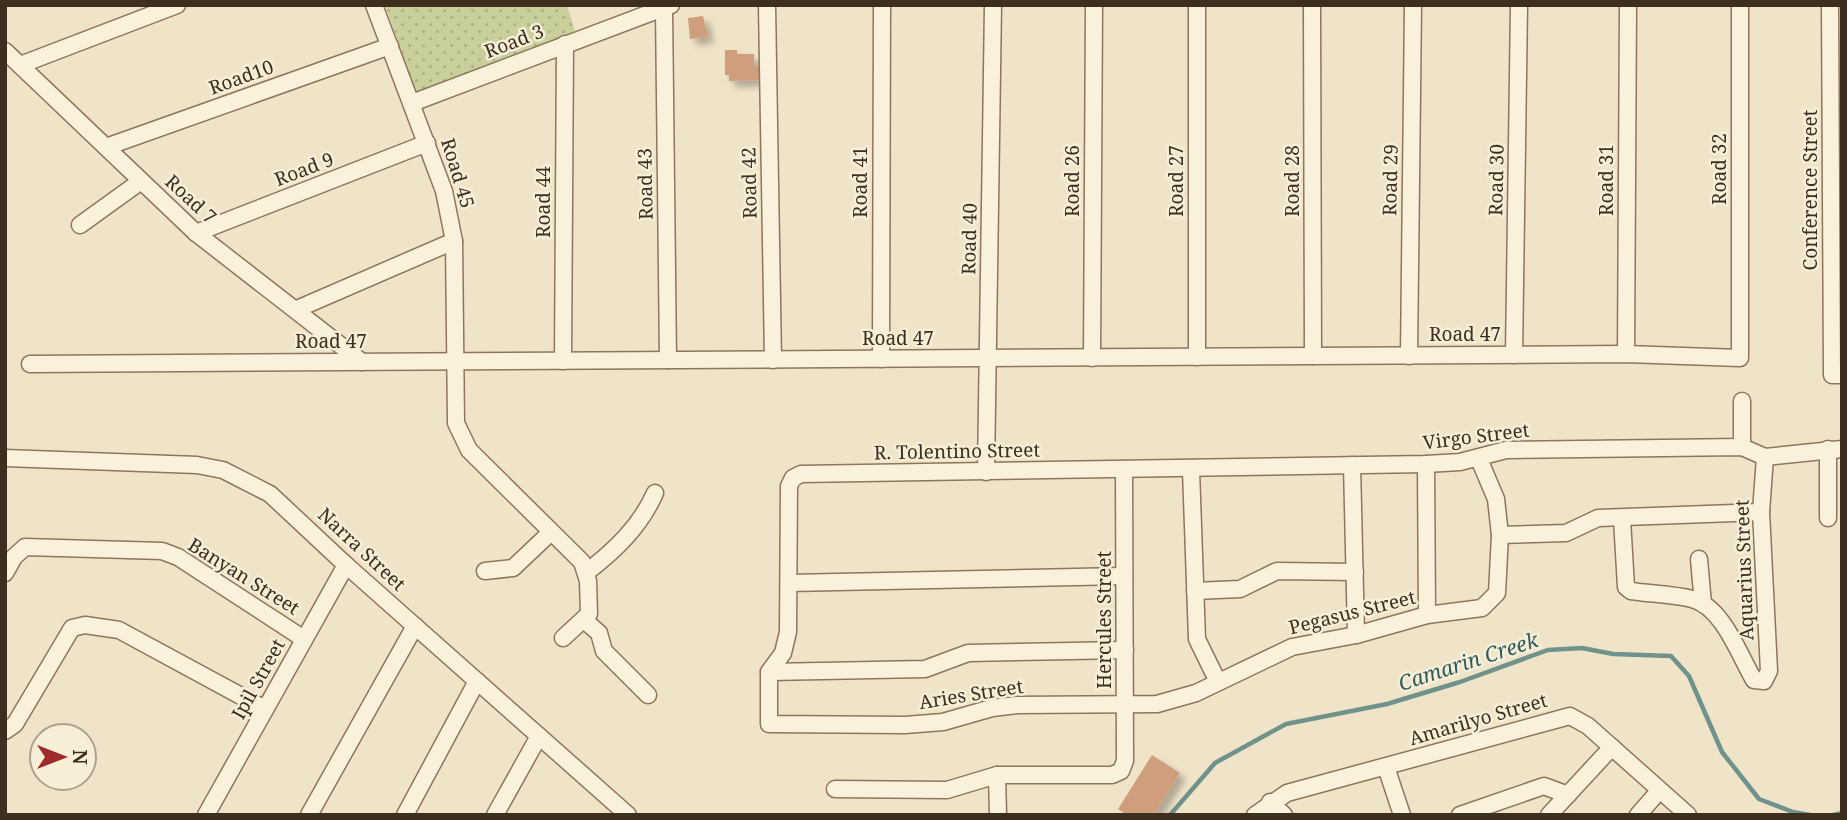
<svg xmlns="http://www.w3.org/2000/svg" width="1847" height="820" font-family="'Noto Serif',serif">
<defs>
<pattern id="grass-dots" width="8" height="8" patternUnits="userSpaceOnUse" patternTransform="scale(1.75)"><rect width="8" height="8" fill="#c9cf9b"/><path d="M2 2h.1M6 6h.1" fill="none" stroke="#aeb285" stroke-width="1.8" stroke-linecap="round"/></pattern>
<filter id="shadow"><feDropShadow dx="6" dy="6" stdDeviation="3.5" flood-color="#0004"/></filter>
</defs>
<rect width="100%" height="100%" fill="#f0e4c8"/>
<path fill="url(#grass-dots)" d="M385,5H567L576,35L417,95Z"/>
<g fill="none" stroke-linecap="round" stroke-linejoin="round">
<g stroke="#6f938a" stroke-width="4.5">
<path d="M1170,815L1215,763L1286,724L1387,704L1460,682L1548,650L1582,648L1613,654L1671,656L1689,676L1722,752L1759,799L1793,812L1810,815"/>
<path d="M1833,815L1842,813"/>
</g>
</g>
<g fill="#cf9f7d" filter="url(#shadow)">
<path d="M703,16L708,37L690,39L688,18Z"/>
<path d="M725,50H737V54H754V66H765V80L729,81V75H725Z"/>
<path d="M1152,755L1180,773L1154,815H1127L1118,809Z"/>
</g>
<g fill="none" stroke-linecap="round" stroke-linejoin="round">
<g stroke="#8d765c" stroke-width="19">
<g id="minor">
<path d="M374,5L444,191L454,241L456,423L469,450L582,562L588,581L589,614L563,638"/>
<path d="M767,5L773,360"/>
<path d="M1197,5V357"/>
<path d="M1312,5L1313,356"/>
<path d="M1830,5L1832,375H1842"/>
<path d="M664,8L668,360"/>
<path d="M5,51L196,233L362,362"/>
<path d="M20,65L177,5"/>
<path d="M412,103L671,5"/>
<path d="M106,147L390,46"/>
<path d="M80,225L141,181"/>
<path d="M196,233L427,143"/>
<path d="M297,309L454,241"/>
<path d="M1626,354L1628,5"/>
<path d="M1514,355L1519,5"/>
<path d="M1409,356L1413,5"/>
<path d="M1092,358L1094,5"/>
<path d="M881,359L882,5"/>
<path d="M563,361L565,44"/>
<path d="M30,364L1626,354L1740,358V5"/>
<path d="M1742,401V447"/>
<path d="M1828,449V518"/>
<path d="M5,458L197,465L223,470L270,494L346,565L628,815"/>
<path d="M1479,459L1496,499L1500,535L1497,593L1482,608L1427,615L1356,635L1292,647L1196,693L1157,704L1017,705L992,708L943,722L905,725L769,724V672L783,653L788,632L789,486L793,478L801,474L1426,464L1460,462L1506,450L1742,447L1765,457L1842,449"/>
<path d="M1426,464L1427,615"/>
<path d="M1352,465L1356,635"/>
<path d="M1191,470L1197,639L1217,680"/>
<path d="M986,472L993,5"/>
<path d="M1622,519L1626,587L1631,591C1651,594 1672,594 1692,599C1723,607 1739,655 1754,680L1764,681L1769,671L1761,512L1765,457"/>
<path d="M1500,535L1566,533L1598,518L1761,512"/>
<path d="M1699,559L1703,604"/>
<path d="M485,571L513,568L550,533"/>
<path d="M587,572C615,550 640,527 655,493"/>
<path d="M5,573L14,557L25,547L162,551L178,557L304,639"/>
<path d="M789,583L1124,576"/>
<path d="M1195,591L1240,589L1277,571L1355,572"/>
<path d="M584,620L599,633L604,651L648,695"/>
<path d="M769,672L925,669L968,653L1125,650"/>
<path d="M5,731L15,724L72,628L85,625L119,630L265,709"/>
<path d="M1386,767L1402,815"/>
<path d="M997,775L998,815"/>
<path d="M835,789L947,790L997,775H1112L1121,771L1125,761L1124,469"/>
<path d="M1270,802L1284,815"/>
<path d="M206,815L346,565"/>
<path d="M309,815L415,626"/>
<path d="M405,815L477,681"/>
<path d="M495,815L539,736"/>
<path d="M1255,815L1287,793L1570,716L1588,726L1688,815"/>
<path d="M1460,815L1544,786L1568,795"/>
<path d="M1549,815L1612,747"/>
<path d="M1638,815L1659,791"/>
</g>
</g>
<use href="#minor" stroke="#faf1dc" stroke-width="16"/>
</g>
<g text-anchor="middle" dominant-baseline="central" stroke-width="5" stroke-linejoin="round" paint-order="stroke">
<g font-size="19" fill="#3d2e20" stroke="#f7eed8">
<text transform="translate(514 41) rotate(-21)">Road 3</text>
<text transform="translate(241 77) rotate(-20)">Road10</text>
<text transform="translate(304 169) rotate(-21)">Road 9</text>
<text transform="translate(1719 169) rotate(-90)">Road 32</text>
<text transform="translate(458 173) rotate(73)">Road 45</text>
<text transform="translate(1390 180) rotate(-89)">Road 29</text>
<text transform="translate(1496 180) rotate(-89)">Road 30</text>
<text transform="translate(1606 180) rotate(-90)">Road 31</text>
<text transform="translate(1072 181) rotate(-90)">Road 26</text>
<text transform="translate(1176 181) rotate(-90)">Road 27</text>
<text transform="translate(1292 181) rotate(-90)">Road 28</text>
<text transform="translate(860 182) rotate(-90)">Road 41</text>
<text transform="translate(749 183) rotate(-91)">Road 42</text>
<text transform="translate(645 184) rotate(-91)">Road 43</text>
<text transform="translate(1810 190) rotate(-90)">Conference Street</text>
<text transform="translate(191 199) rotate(43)">Road 7</text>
<text transform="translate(543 202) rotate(-90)">Road 44</text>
<text transform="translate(969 239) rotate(-89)">Road 40</text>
<text x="1465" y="334">Road 47</text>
<text x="898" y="338">Road 47</text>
<text x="331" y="341">Road 47</text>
<text transform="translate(1476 436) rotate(-7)">Virgo Street</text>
<text transform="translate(957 451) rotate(-1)">R. Tolentino Street</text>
<text transform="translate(362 549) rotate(43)">Narra Street</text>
<text transform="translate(1744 570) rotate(-92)">Aquarius Street</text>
<text transform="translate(244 576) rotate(32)">Banyan Street</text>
<text transform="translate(1352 612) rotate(-14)">Pegasus Street</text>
<text transform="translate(1104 620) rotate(-90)">Hercules Street</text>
<text transform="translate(258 679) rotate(-61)">Ipil Street</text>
<text transform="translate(971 694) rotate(-9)">Aries Street</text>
<text transform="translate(1478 719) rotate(-16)">Amarilyo Street</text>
</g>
<g font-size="21" font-style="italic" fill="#2f5d5a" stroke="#f7eed8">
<text transform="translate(1468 661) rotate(-18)">Camarin Creek</text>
</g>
</g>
<rect width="1847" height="820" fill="none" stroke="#3d2e20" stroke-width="14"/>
<g transform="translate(63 757) rotate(90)"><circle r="33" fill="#f7eed8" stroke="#ada18e" stroke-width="2"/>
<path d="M0-5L12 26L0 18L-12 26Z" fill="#9e2a2b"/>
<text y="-10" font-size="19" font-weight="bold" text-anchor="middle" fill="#3d2e20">N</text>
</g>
</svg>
